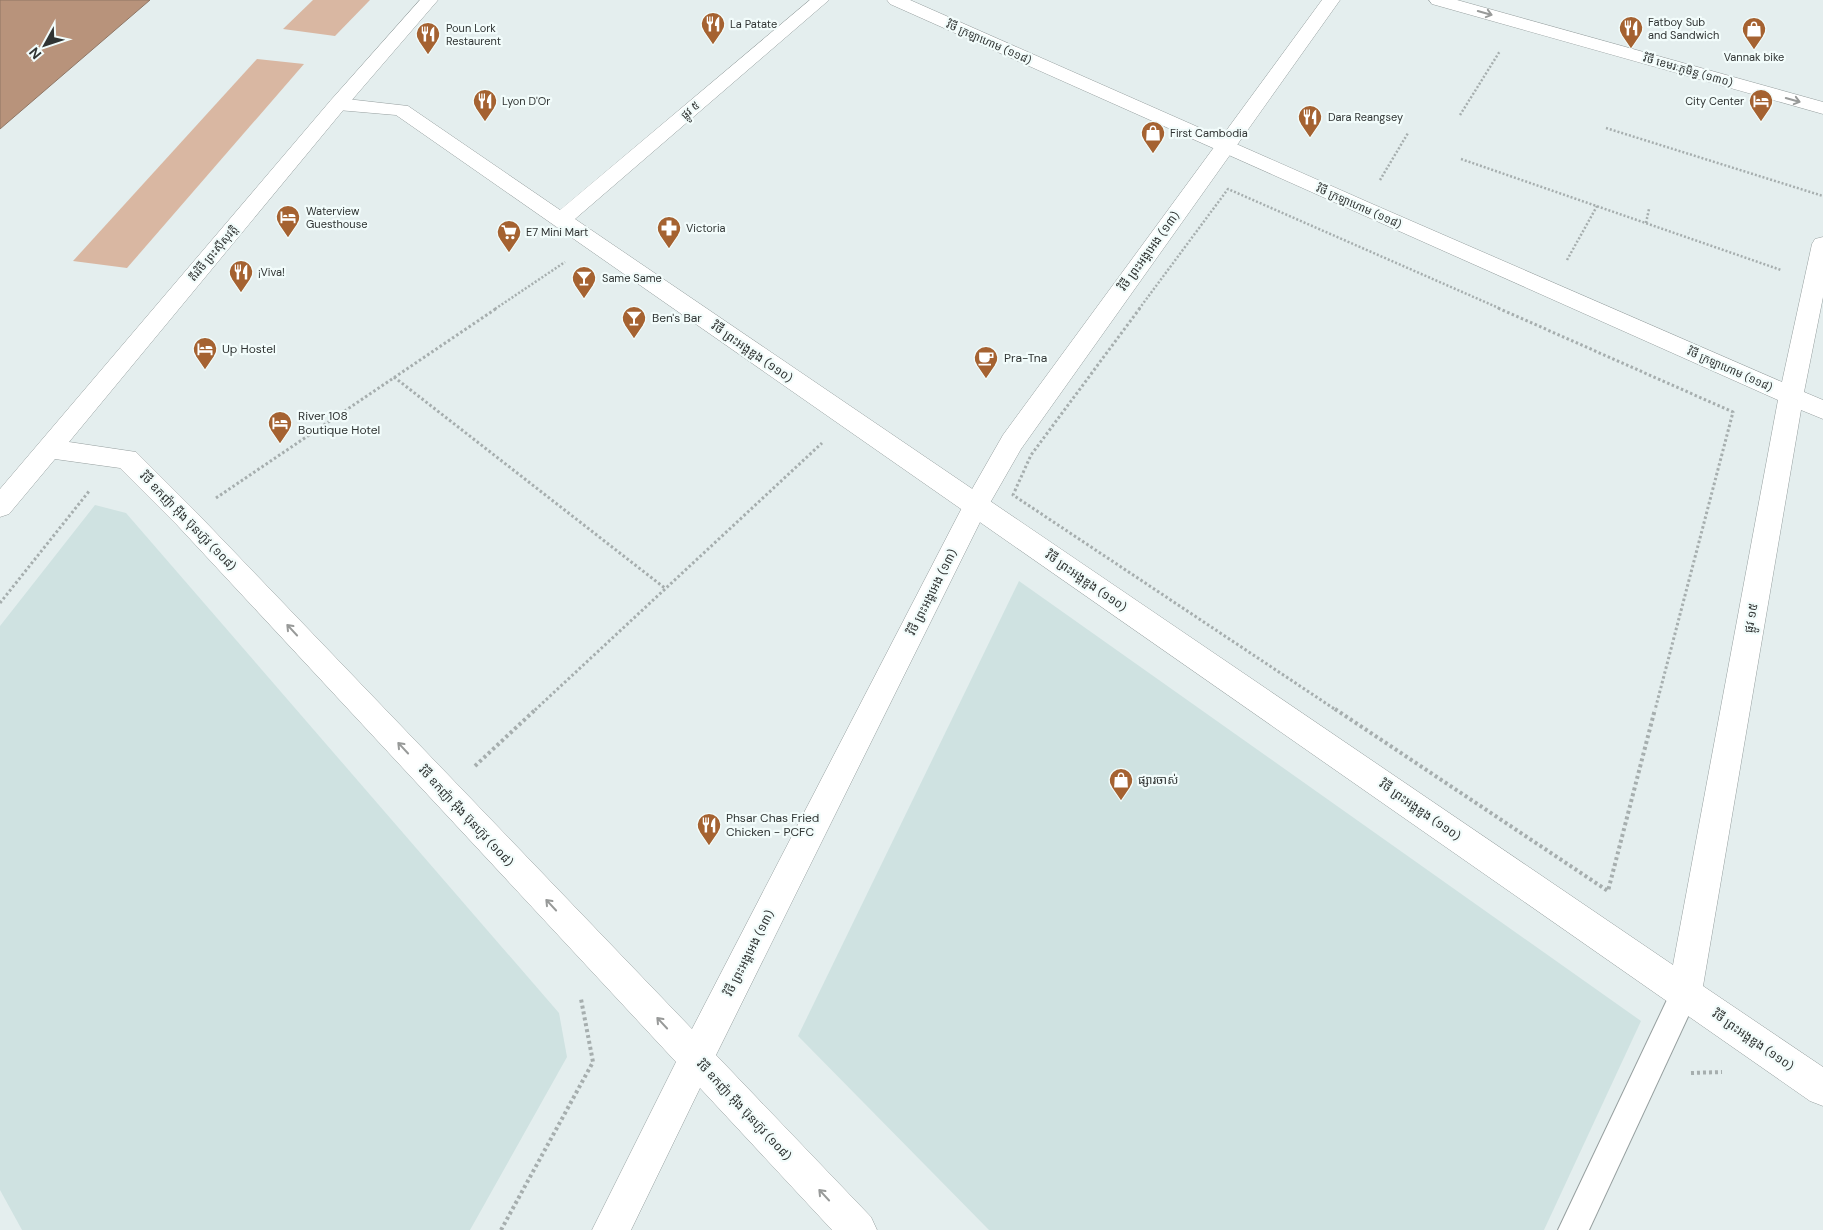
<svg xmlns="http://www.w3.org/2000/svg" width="1823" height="1230" font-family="'DM Sans','Noto Sans Khmer',sans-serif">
<rect width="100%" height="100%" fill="#e4eeee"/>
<g fill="#cfe2e1">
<path d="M95,505L126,513L559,1013L567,1057L470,1230H22L0,1190V626Z"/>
<path d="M1019,581L1641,1021L1544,1230H989L798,1036Z"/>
</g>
<g fill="#d9b7a2">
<path d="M313,0H370L335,36L283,29Z"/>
<path d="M257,59L304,64L127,268L73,261Z"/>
</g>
<path fill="#b8937b" stroke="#8f7665" d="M0,0H150L0,129Z"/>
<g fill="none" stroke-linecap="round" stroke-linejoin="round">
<g stroke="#969f9f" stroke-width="2">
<path id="lane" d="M1685,979L1695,983L1699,993L1589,1230H1558L1675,983Z"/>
</g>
<g stroke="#969f9f" stroke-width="1">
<path id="street" d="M810,0H829L575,219L1673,965L1778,400L890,4L887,0H910L1370,203L1782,382L1812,244L1815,239L1823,237V297L1804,392L1823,400V419L1801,410L1703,986L1823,1067V1106L1810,1101L396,115L338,110L331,108L329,104L331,100L338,98L408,106L560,210Z"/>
</g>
<g stroke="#969f9f" stroke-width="1">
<g id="secondary">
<path d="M420,0H438L345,108L69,442L136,452L195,511L692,1029L967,498L1003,435L1322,0H1340L1021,449L986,510L716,1055L871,1217L877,1230H832L700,1088L631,1230H592L676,1062L177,525L120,468L55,459L9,514L0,517V489L331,100Z"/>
<path d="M1429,0H1457L1823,102V114L1432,4Z"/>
</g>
</g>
<g stroke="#a6aeae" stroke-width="2.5" stroke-dasharray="2 2" stroke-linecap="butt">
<path d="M1460,115L1500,51"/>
<path d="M1606,128L1823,196"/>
<path d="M1461,159L1781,270"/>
<path d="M1380,180L1408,133"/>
<path d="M1646,223L1649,209"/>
<path d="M1567,260L1597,206"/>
<path d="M495,309L565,262"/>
<path d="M1139,309L1228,189L1501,309"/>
</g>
<g stroke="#a6aeae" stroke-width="3" stroke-dasharray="2.5 2.5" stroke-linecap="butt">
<path d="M1140,308L1031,455L1013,495L1336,710"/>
<path d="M1498,308L1733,412L1655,710"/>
<path d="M394,377L666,589"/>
<path d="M216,498L497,308"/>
<path d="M0,603L90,490"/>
<path d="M535,710L822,443"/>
</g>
<g stroke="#a6aeae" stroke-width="4" stroke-dasharray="3 3" stroke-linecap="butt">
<path d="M1335,709L1608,891L1655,709"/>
<path d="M475,766L536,709"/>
<path d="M1691,1073L1722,1072"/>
<path d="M501,1230L593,1062L581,999"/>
</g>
<use href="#lane" fill="#fff" fill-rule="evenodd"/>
<use href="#street" fill="#fff" fill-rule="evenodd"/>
<use href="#secondary" fill="#fff" fill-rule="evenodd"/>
</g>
<defs><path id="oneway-shaft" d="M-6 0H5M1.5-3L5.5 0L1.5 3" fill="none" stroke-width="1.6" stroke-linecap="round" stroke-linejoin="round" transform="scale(1.25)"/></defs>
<g stroke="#989a99">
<use href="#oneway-shaft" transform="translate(1485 13) rotate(16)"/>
<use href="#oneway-shaft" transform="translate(1793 100) rotate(16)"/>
<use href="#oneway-shaft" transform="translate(292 630) rotate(-133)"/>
<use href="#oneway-shaft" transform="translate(403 748) rotate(-133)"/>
<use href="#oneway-shaft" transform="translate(551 905) rotate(-133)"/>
<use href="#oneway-shaft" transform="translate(662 1023) rotate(-133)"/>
<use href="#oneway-shaft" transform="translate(824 1195) rotate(-133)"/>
</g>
<defs>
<g id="restaurant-pin" transform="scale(1.25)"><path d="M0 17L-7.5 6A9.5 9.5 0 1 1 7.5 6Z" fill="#a56231" stroke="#f2fcfb"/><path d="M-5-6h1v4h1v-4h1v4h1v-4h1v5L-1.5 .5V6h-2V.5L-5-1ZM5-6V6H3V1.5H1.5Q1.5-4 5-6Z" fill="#fff"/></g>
<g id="shop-pin" transform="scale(1.25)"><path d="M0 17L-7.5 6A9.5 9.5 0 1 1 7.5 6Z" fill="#a56231" stroke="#f2fcfb"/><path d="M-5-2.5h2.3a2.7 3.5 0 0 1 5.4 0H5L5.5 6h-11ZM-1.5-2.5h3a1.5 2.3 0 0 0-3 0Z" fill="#fff"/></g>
<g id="hotel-pin" transform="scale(1.25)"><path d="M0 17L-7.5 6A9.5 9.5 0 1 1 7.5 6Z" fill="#a56231" stroke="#f2fcfb"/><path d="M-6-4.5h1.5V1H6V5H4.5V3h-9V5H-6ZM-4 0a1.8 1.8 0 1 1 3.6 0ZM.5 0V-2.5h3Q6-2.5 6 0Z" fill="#fff"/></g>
<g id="pharmacy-pin" transform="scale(1.25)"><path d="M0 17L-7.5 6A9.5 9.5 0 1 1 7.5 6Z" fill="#a56231" stroke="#f2fcfb"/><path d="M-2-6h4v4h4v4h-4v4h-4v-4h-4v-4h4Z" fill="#fff"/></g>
<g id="supermarket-pin" transform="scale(1.25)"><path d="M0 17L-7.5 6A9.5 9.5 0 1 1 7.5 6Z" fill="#a56231" stroke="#f2fcfb"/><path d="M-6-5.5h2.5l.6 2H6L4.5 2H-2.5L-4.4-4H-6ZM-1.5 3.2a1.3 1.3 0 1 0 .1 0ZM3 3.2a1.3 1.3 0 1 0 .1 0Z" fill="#fff"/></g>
<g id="bar-pin" transform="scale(1.25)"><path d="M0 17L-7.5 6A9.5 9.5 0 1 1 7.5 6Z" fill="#a56231" stroke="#f2fcfb"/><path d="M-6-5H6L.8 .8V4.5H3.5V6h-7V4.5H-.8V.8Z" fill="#fff"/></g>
<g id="cafe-pin" transform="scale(1.25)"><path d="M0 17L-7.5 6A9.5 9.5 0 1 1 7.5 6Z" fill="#a56231" stroke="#f2fcfb"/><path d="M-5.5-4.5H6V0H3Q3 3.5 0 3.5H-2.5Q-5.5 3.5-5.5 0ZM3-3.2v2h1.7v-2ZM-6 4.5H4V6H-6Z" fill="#fff"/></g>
</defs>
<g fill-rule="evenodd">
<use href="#restaurant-pin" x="713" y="24"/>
<use href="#restaurant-pin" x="1631" y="28"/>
<use href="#shop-pin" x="1754" y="29"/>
<use href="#restaurant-pin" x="428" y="34"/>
<use href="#restaurant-pin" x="485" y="101"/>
<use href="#hotel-pin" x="1761" y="101"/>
<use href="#restaurant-pin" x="1310" y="117"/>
<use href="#shop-pin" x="1153" y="133"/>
<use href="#hotel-pin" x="288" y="217"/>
<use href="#pharmacy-pin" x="669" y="228"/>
<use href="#supermarket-pin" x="509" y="232"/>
<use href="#restaurant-pin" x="241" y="272"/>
<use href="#bar-pin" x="584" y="278"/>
<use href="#bar-pin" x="634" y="318"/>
<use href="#hotel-pin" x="205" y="349"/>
<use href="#cafe-pin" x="986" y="358"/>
<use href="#hotel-pin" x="280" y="423"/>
<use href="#shop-pin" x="1121" y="780"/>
<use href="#restaurant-pin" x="709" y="825"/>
</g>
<g text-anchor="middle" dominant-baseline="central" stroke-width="4.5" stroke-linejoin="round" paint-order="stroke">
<g font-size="11" fill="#303433" stroke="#f2fcfb" text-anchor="start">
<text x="1648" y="22">Fatboy Sub<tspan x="1648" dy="13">and Sandwich</tspan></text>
<text x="730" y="24">La Patate</text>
<text x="446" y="28">Poun Lork<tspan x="446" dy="13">Restaurent</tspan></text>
<text x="1754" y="57" text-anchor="middle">Vannak bike</text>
<text x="502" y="101">Lyon D'Or</text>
<text x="1744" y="101" text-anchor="end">City Center</text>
<text x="1328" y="117">Dara Reangsey</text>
<text x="1170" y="133">First Cambodia</text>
<text x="306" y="211">Waterview<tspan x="306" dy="13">Guesthouse</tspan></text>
<text x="686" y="228">Victoria</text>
<text x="526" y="232">E7 Mini Mart</text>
<text x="258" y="272">¡Viva!</text>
<text x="602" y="278">Same Same</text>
</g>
<g font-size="11" fill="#303433" stroke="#f2fcfb">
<text transform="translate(989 42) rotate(24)">វិថី ក្រឡាហោម (១១៨)</text>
<text transform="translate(1688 70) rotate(16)">វិថី ខេមរៈភូមិន្ធ (១៣០)</text>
<text transform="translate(690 110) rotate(-40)">ផ្លូវ ៥</text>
<text transform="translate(1359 206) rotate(24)">វិថី ក្រឡាហោម (១១៨)</text>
<text transform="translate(213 253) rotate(-50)">តីរវិថី ព្រះស៊ីសុវត្តិ</text>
<text transform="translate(1730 369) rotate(24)">វិថី ក្រឡាហោម (១១៨)</text>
</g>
<g font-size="12" fill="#303433" stroke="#f2fcfb">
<text transform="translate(1149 251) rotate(-54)">វិថី ព្រះអង្គអេង (១៣)</text>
<text transform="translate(752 352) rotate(35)">វិថី ព្រះអង្គឌួង (១១០)</text>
<text transform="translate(188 521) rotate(46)">វិថី ឧកញ៉ា អ៊ីង ប៊ុនហ៊ូវ (១០៨)</text>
<text transform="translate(1086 581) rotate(35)">វិថី ព្រះអង្គឌួង (១១០)</text>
<text transform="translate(932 592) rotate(-63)">វិថី ព្រះអង្គអេង (១៣)</text>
<text transform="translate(1751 618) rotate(-80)">ផ្លូវ ១៥</text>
<text transform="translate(1420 810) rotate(35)">វិថី ព្រះអង្គឌួង (១១០)</text>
<text transform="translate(466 816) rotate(47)">វិថី ឧកញ៉ា អ៊ីង ប៊ុនហ៊ូវ (១០៨)</text>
<text transform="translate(749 953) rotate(-63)">វិថី ព្រះអង្គអេង (១៣)</text>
<text transform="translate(1753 1040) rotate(35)">វិថី ព្រះអង្គឌួង (១១០)</text>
<text transform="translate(744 1110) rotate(47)">វិថី ឧកញ៉ា អ៊ីង ប៊ុនហ៊ូវ (១០៨)</text>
</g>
<g font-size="12" fill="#303433" stroke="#f2fcfb" text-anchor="start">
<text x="652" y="318">Ben's Bar</text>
<text x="222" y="349">Up Hostel</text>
<text x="1004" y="358">Pra-Tna</text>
<text x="298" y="416">River 108<tspan x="298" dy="14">Boutique Hotel</tspan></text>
<text x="1138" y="780">ផ្សារចាស់</text>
<text x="726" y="818">Phsar Chas Fried<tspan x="726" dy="14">Chicken - PCFC</tspan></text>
</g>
</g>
<g transform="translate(45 45) rotate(230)" stroke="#f2fcfb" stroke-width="4" paint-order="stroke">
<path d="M0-4L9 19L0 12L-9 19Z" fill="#303433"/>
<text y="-8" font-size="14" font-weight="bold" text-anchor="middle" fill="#303433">N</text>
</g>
</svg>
